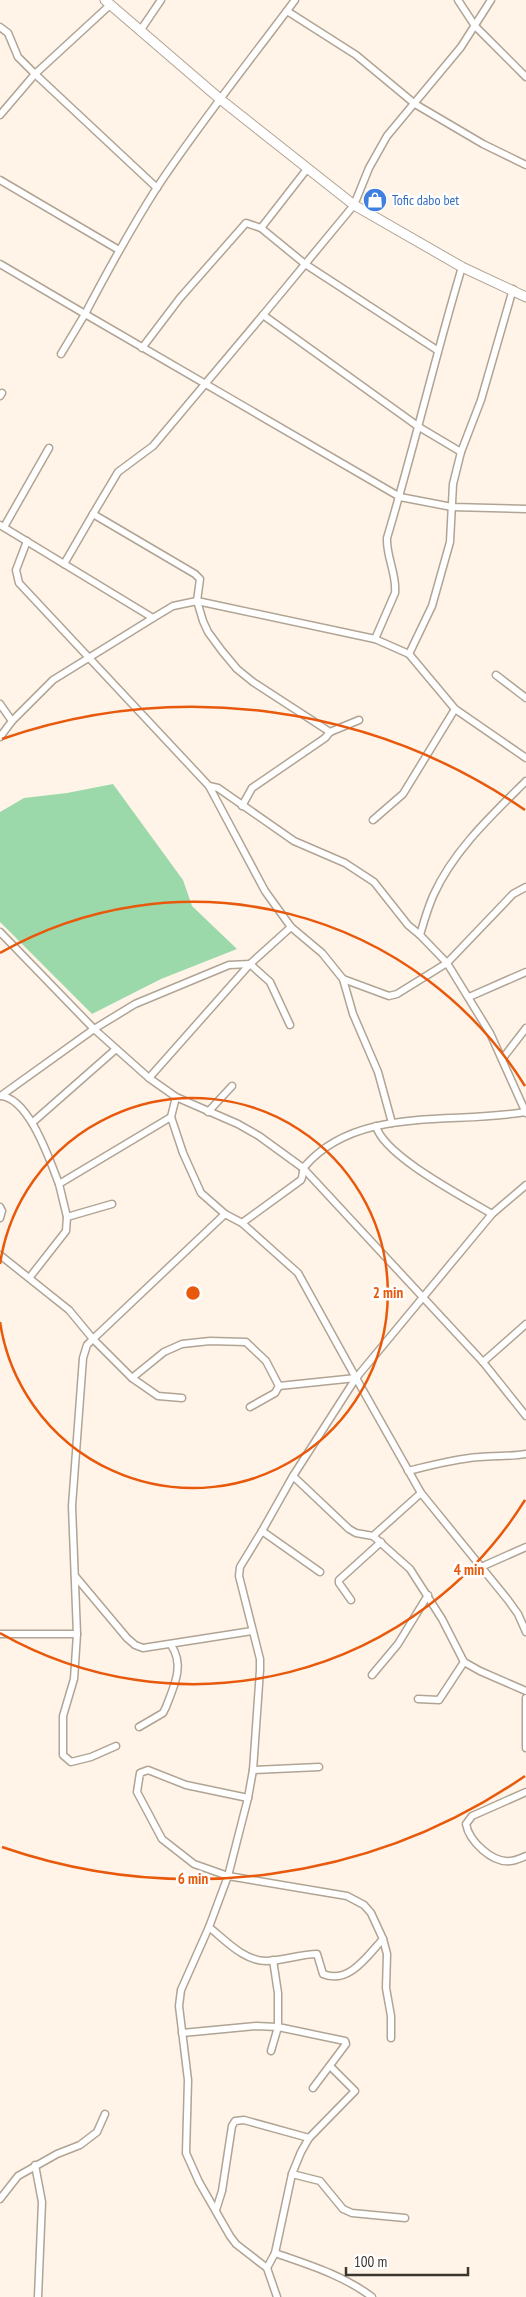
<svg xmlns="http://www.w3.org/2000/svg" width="526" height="2297" font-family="'PT Sans Narrow',sans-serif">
<rect width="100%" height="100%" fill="#fff4e7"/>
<path fill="#9bd9aa" d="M113,784L183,880L192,906L237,949L161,979L92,1014L0,922V812L24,798L67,793Z"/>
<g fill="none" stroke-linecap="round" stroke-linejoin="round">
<g stroke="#b0a494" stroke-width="9">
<g id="street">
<path d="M295,0C248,63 199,124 156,189C130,230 107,272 85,314L400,497L452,507L526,509"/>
<path d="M458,0L475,26L526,77"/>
<path d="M287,11L356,55L415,104L483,144L526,165"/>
<path d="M0,27L8,33L18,57L35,74L157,188"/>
<path d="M140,31L161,0"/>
<path d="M0,115L35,74L110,5"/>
<path d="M0,180L119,250"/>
<path d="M261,228L307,169"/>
<path d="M0,264L85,314L61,354"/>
<path d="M513,289L481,400L461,452L453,484L450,542L432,606L409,654L455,709L526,758"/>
<path d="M142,348L180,298L246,223L261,228L305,264L437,350"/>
<path d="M0,396L2,393"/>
<path d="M461,452L419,427L263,315L354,205L369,168L387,136L461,47L491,0"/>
<path d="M0,525L153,618L173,606L197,601L375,639"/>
<path d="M4,527L49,448"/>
<path d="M27,541L16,570L19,583L209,786L265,891L291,927L322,953L343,979L389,996L397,994L447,963L513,894L526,887"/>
<path d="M64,564L93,514"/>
<path d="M409,654L375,639L395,593C397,574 386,557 387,538C414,448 435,357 462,267"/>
<path d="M496,675L526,698"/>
<path d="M0,704L12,721"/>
<path d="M330,732L359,720"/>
<path d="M0,737L12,721L53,680L153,618"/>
<path d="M209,786L218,788L294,841L345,863L374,882L408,925L420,935L447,963L490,1033L526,1113"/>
<path d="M242,806L252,788L325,738L330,732L253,682L237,669L222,651L208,632L203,621L197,601L200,579L195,574L93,514L118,472L153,446L263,315"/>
<path d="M373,820L403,794L455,709"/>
<path d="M0,932L94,1029L149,1078L176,1097L238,1124L259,1136L303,1168L483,1362L526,1416"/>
<path d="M420,935C424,921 428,907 434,894C454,850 492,815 526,781"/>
<path d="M343,979L353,1014L378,1072L392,1123"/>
<path d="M469,997L526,972"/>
<path d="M503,1058L526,1028"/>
<path d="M149,1078L250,964L291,927"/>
<path d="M2,1095L94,1029L135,1004L229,965L250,964L270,982L290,1025"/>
<path d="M0,1096C29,1097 50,1161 59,1184L171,1117L183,1153L201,1193L225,1214L242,1223L298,1273L356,1378L492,1214L526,1185"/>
<path d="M208,1112L232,1086"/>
<path d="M171,1117L176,1097"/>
<path d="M33,1122L116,1049"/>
<path d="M376,1126C384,1156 464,1197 492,1214"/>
<path d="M0,1207L2,1211L0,1218"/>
<path d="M225,1214L93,1339L132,1378L164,1352L182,1344L210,1341L246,1342L266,1361L279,1386L356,1378"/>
<path d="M67,1217L112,1204"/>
<path d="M242,1223L301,1180C304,1175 301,1171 305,1166C358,1105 453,1125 525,1112"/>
<path d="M0,1255L69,1310L93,1339L87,1345L83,1358L72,1506L77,1634H0"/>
<path d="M30,1277L66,1231L67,1217L59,1184"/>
<path d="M483,1362L526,1324"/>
<path d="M132,1378L158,1396L182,1398"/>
<path d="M250,1407L275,1393L279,1386"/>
<path d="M408,1471C432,1465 454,1459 479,1457C495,1455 510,1457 526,1454"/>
<path d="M293,1476L349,1529L356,1533L373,1536L410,1569L442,1619L464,1662L480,1671L526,1691"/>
<path d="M262,1531L293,1476L356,1378L421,1493L508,1600L518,1614L526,1632"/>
<path d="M373,1536L421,1493"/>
<path d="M481,1567L526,1547"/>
<path d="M75,1576L127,1638L135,1645L143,1648L252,1631"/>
<path d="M351,1600L339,1583V1580L381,1542"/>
<path d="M77,1634L74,1679L63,1716V1755L71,1762L91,1757L116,1746"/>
<path d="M372,1675L398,1644L428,1595"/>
<path d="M526,1698V1748"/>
<path d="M418,1699L439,1700L464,1662"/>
<path d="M139,1727L163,1713L166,1707C174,1686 185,1665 171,1645"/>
<path d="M253,1770L319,1767"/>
<path d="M526,1792L472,1816L466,1824C469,1841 492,1863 510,1861C515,1861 521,1858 526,1856"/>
<path d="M248,1798L186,1785L148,1770L140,1773L137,1792L162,1839L194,1864L228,1876L347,1896L364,1905L371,1913L383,1939L387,1954L386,1988L391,2016V2038"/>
<path d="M209,1927C225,1940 244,1961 266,1961C283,1961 300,1954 317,1954L323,1974C349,1985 368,1955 383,1939"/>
<path d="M273,1960L278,1993V2027L345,2041L346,2044L313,2088"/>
<path d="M182,2033L256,2026L278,2027L271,2051"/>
<path d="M35,2165L42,2202L38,2297"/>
<path d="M292,2174L320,2181L343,2209L352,2213L405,2218"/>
<path d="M0,2199L18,2176L57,2154L80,2145L97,2132L105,2114"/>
<path d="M216,2210L222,2191L232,2126L235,2121L244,2120L309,2138"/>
<path d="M275,2253C309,2265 343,2275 372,2297"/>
<path d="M267,2268L275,2253L292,2174L301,2152L309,2138L355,2091L330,2066"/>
<path d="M277,2297L267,2268L236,2244L230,2236L199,2182L186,2153L188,2080L179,2006L181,1990L209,1927L228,1876L248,1798L253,1770L260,1670V1659L239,1576L240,1567L262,1531L320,1572"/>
</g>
</g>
<g stroke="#b0a494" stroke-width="11">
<path id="secondary" d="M105,0L220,99L354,205L462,267L526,297"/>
</g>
<use href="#street" stroke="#fff" stroke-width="6"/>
<use href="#secondary" stroke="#fff" stroke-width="9"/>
</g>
<g fill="none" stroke="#e8590c" stroke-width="2.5">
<path d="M0 1264A195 195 0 1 1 0 1322"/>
<path d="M525 1500A391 391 0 0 1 0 1633M0 953A391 391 0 0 1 525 1086"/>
<path d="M525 1776A586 586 0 0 1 2 1847M2 739A586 586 0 0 1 525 810"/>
</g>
<defs>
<g id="shop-disc" transform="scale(1.25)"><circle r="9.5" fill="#3f7fe0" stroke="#fff"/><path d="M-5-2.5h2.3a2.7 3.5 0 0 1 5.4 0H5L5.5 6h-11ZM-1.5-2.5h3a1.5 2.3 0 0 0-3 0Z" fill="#fff"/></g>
</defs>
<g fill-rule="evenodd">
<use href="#shop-disc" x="375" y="200"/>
</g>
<g text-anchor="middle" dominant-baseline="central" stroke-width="5" stroke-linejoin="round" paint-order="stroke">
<g font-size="14" fill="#366cbe" stroke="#fff" text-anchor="start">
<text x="392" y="200">Tofic dabo bet</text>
</g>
</g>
<circle cx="193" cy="1293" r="8" fill="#e8590c" stroke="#fff" stroke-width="2.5"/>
<g font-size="15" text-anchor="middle" font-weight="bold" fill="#e8590c" stroke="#fff" stroke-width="5" stroke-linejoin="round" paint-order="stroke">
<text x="388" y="1298">2 min</text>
<text x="469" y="1575">4 min</text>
<text x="193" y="1884">6 min</text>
</g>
<path d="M346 2267v8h122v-8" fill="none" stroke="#3b362f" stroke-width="2.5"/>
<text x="354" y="2267" font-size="15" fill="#3b362f" stroke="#ffffff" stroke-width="4" paint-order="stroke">100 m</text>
</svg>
